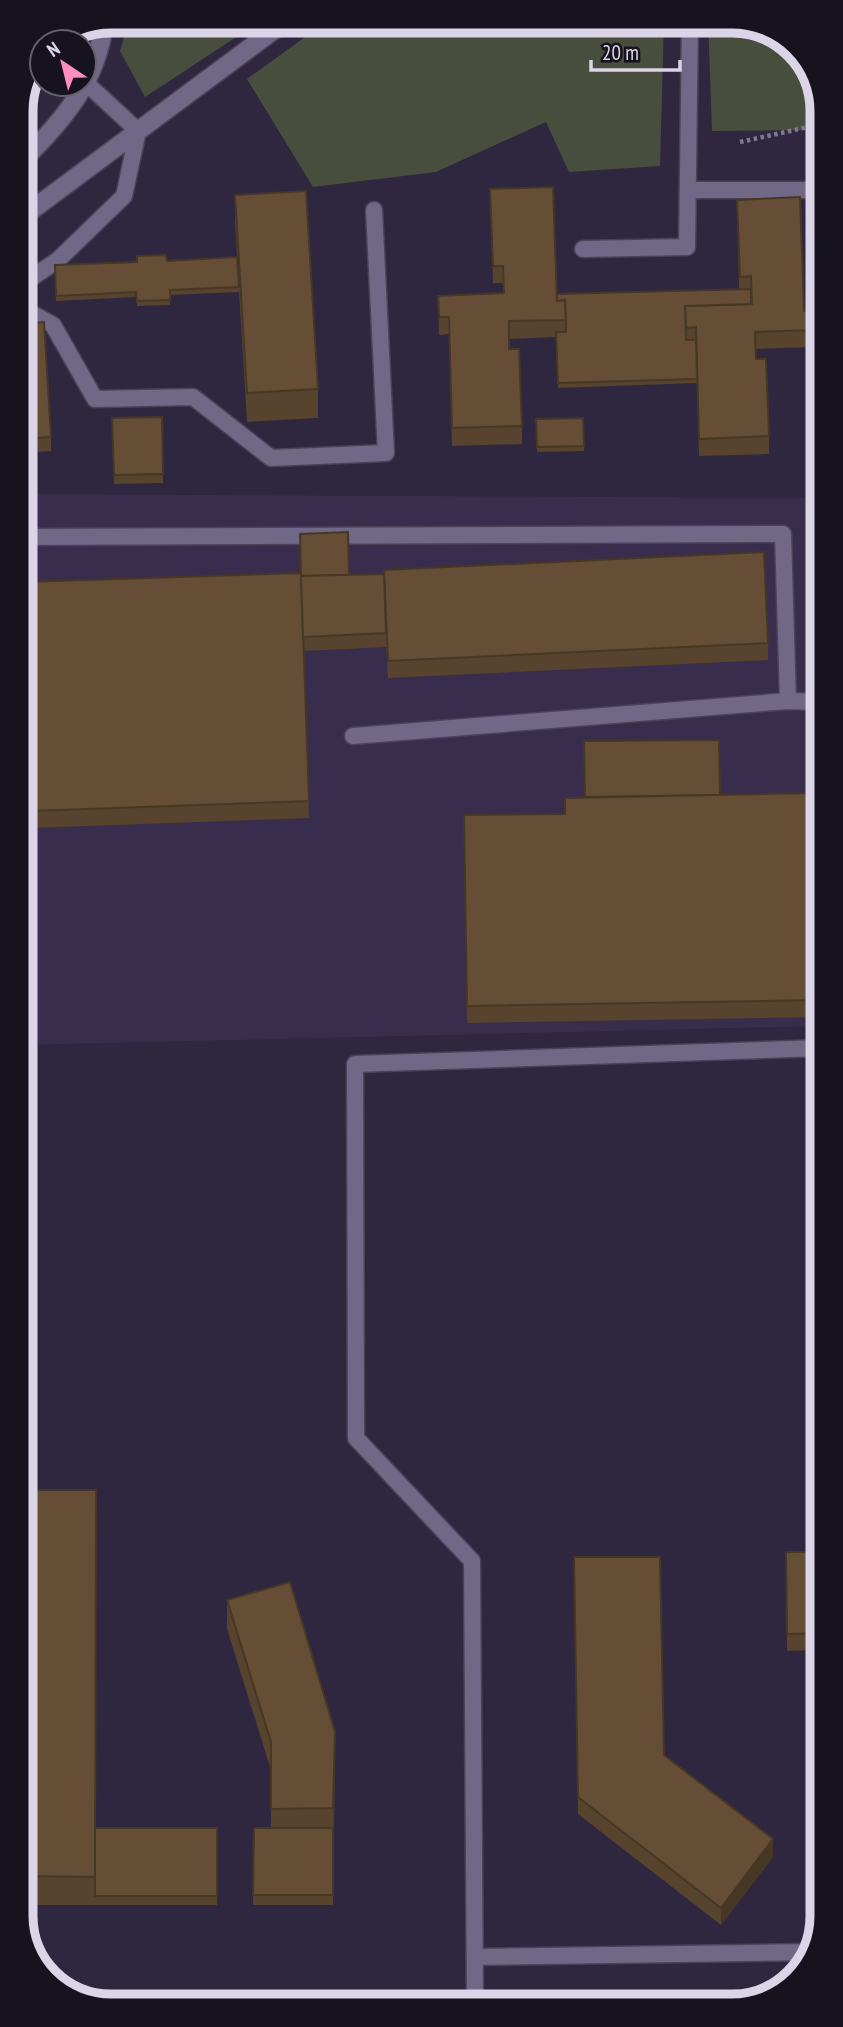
<svg xmlns="http://www.w3.org/2000/svg" width="843" height="2027" font-family="'PT Sans Narrow',sans-serif">
<rect width="100%" height="100%" fill="#2f2640"/>
<path fill="#382d4d" d="M22,494L818,498L820,1026L23,1045Z"/>
<g fill="#484e3e">
<path d="M129,21H242L247,30L145,97L120,51Z"/>
<path d="M327,21H664L660,166L569,172L546,122L436,172L313,187L247,79Z"/>
<path d="M708,21C755,21 795,34 816,81C822,93 817,116 817,130L712,131Z"/>
</g>
<g fill="none" stroke-linecap="round" stroke-linejoin="round">
<g stroke="#4b4258" stroke-width="19">
<g id="lane">
<path d="M34,77L42,76"/>
<path d="M688,190H818"/>
<path d="M583,249L687,247L690,21"/>
<path d="M22,284L58,260L124,196L138,131L84,81"/>
<path d="M22,308L53,325L95,399L193,397L271,458L386,453L374,210"/>
<path d="M22,537L783,534L788,701"/>
<path d="M353,736L788,701L819,702"/>
<path d="M475,1957L810,1952"/>
<path d="M475,2003L472,1561L356,1438L355,1064L820,1048"/>
</g>
</g>
<g stroke="#4b4258" stroke-width="21">
<g id="secondary">
<path d="M21,162C61,123 97,82 104,24"/>
<path d="M21,218L286,21"/>
</g>
</g>
<path stroke="#7f788e" stroke-width="4.5" stroke-dasharray="3.5 3.5" stroke-linecap="butt" d="M740,142L817,125"/>
<use href="#lane" stroke="#716786" stroke-width="16"/>
<use href="#secondary" stroke="#716786" stroke-width="18"/>
</g>
<g fill="#57432e">
<path d="M490,189L557,294L739,289L737,200L804,311H812L813,347L756,349V359L769,436V454L699,456L697,382V383L558,388L556,337L509,339V349L522,426V444L452,446L449,334L439,335L438,296L503,293V283H493Z"/>
<path d="M235,195L318,389V418L247,422L239,292L170,295V305L137,306L136,297L56,301L55,265L237,257L235,224Z"/>
<path d="M22,324L51,437V451L22,453Z"/>
<path d="M162,417L163,483L114,484L112,418Z"/>
<path d="M583,418L584,451L537,452L536,419Z"/>
<path d="M349,575L768,643V660L388,678L386,644V647L304,651L309,818L31,828L24,582Z"/>
<path d="M819,793L820,1017L467,1023L464,815L565,814L585,797Z"/>
<rect x="24" y="1160" width="1" height="100"/>
<path d="M786,1552H821V1650L787,1651Z"/>
<path d="M574,1557L664,1755L773,1857L721,1925L578,1814Z"/>
<path d="M227,1600L335,1760L333,1905H253L254,1828H271V1770L227,1629Z"/>
<path d="M25,1649L95,1828H217V1905H26Z"/>
</g>
<g fill="#473725">
<path d="M335,1732V1760L333,1837V1808Z"/>
<path d="M773,1839V1857L721,1925V1908Z"/>
</g>
<g fill="#654e35" stroke="#473725" stroke-width="2">
<path d="M553,187L557,301L565,300L566,320L509,321V349H519L522,426L452,428L449,317H439L438,296L504,293L503,266H493L490,189Z"/>
<path d="M306,191L318,389L247,393L235,195Z"/>
<path d="M800,197L804,311H812L813,330L755,332L756,359H766L769,436L699,439L696,327L686,328L685,306L752,304L751,276L740,277L737,200Z"/>
<path d="M166,255L167,261L237,257L239,287L170,290V300L137,301L136,292L56,296L55,265L137,262V256Z"/>
<path d="M751,289V304L685,306L686,340H696L697,379L558,383L556,332H566V320L565,300L557,301V294Z"/>
<path d="M44,322L51,437L22,439V324Z"/>
<path d="M162,417L163,474L114,475L112,418Z"/>
<path d="M583,418L584,446L537,447L536,419Z"/>
<path d="M348,532L349,575L301,576L300,534Z"/>
<path d="M764,552L768,643L388,661L384,570Z"/>
<path d="M301,573L309,801L31,811L24,582Z"/>
<path d="M384,574L386,633L303,637L301,576Z"/>
<path d="M719,740L720,795L585,797L584,741Z"/>
<path d="M819,793L820,1000L467,1006L464,815L565,814V798Z"/>
<rect x="24" y="1160" width="1" height="82"/>
<path d="M26,1490H96L95,1877L25,1876Z"/>
<path d="M786,1552H821V1633L787,1634Z"/>
<path d="M574,1557H660L664,1755L773,1839L721,1908L578,1797Z"/>
<path d="M290,1582L335,1732L333,1808L271,1809V1742L227,1600Z"/>
<rect x="95" y="1828" width="122" height="68"/>
<path d="M254,1828H333V1895H253Z"/>
</g>
<path d="M0 0H843V2027H0ZM111 33H732A78 78 0 0 1 810 111V1916A78 78 0 0 1 732 1994H111A78 78 0 0 1 33 1916V111A78 78 0 0 1 111 33Z" fill="#16121e" fill-rule="evenodd"/>
<path fill="none" stroke="#dbd5e7" stroke-width="9" d="M111 33H732A78 78 0 0 1 810 111V1916A78 78 0 0 1 732 1994H111A78 78 0 0 1 33 1916V111A78 78 0 0 1 111 33Z"/>
<g transform="translate(63 63) rotate(325)"><circle r="33" fill="#16121e" stroke="#65606e" stroke-width="2"/>
<path d="M0-5L12 26L0 18L-12 26Z" fill="#fd8ebe"/>
<text y="-10" font-size="19" font-weight="bold" text-anchor="middle" fill="#dbd5e7">N</text>
</g>
<path d="M591 60v10h89v-10" fill="none" stroke="#dbd5e7" stroke-width="3.5"/>
<text x="602" y="60" font-size="21" fill="#dbd5e7" stroke="#16121e" stroke-width="5" paint-order="stroke">20 m</text>
</svg>
